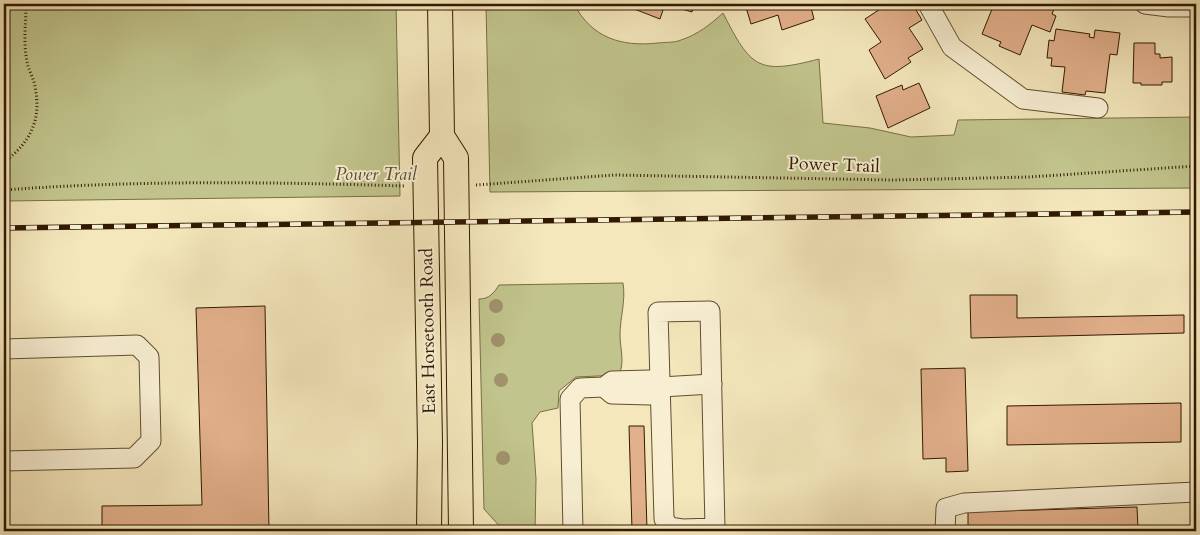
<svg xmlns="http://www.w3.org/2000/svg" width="1200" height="535" font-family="Cardo,serif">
<rect width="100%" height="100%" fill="#f4e7bc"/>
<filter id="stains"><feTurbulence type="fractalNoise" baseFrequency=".004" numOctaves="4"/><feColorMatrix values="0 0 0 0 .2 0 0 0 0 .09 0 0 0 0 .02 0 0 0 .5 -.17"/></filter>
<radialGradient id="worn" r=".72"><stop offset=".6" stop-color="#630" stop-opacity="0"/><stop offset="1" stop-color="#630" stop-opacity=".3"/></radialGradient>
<g fill="#c1c48c" stroke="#796e46">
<path d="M4,4H396L400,196L4,201Z"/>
<path d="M486,4H574C592,38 621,47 658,43C665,42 674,43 681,40C697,35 711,24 723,13C751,68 758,75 819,59L823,123L870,128L911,137L954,135L958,120L1196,117V188L490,192Z"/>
<path d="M623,283C626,301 620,317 620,335C620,349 625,361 619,375L576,377L559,391L558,408L540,412L532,423L536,479L535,531H504L484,509L479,299C489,299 494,293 499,285Z"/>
</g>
<g fill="#e2b08b" stroke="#311900">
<path d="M630,4H665L660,19L629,7Z"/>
<path d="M671,4H694L692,12L672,6Z"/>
<path d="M745,4H810L814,19L782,30L778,15L751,24Z"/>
<path d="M888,4L913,5L922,20L909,28L923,49L908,58L911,62L885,79L869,50L881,42L865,19Z"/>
<path d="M994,4H1056L1052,14L1056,16L1050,32L1032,25L1020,55L999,46L1001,42L982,34Z"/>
<path d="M1056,29L1090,34L1089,37L1094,38L1095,30L1120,33L1117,55L1110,54L1105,93L1086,91L1085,95L1062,92L1065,67L1051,66L1052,58H1047L1049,40L1054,41Z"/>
<path d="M1134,43H1155V54H1160V58L1172,57V82H1162V85H1141V83H1133Z"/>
<path d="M1196,44V70H1191V45Z"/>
<path d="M919,83L930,108L888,128L876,96L902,85L903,90Z"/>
<path d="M970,295H1017V318L1184,315V333L971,338Z"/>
<path d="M265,306L269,531H102V506L202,505L196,308Z"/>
<path d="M965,368L968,471L946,472V458L923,459L921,369Z"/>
<path d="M1181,403V442L1007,445V406Z"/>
<path d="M629,426H644L647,530H632Z"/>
<path d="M1137,507L1138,528L1151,527V531H968V512Z"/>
</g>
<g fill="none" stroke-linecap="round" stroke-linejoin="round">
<g stroke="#624c2f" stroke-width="21">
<g id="minor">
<path d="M928,4L952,47L1023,99L1098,108"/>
<path d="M1145,4L1169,7H1196"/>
<path d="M4,349L137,345L149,357L151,441L134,458L4,461"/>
<path d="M604,387L612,394L650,395L661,387"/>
<path d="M715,528L682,529L669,527L664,519L658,312L710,311L715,528V531"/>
<path d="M573,531L570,399L580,388L604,387L612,381L650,380L661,387L712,384"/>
<path d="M945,531L946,508L964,503L1196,492"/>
</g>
</g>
<g stroke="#311900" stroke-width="26">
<g id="major">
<path d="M440,4L442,136L456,158L461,531"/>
<path d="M429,531L430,442L425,158L442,136"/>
</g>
</g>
<g stroke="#311900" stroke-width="3" stroke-dasharray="1 2.5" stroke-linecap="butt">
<path d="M4,162C30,143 42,120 35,87C34,78 28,70 27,61C23,43 26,22 26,4"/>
<path d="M476,185L614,175L893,180L1029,177L1196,166"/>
<path d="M4,190C138,180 271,182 405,186"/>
</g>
<use href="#minor" stroke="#f8efd3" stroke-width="19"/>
<use href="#major" stroke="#f4e7bc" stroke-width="24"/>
<g stroke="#311900" stroke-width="5.5">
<path id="rail" d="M4,228L1196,212"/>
</g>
<use href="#rail" stroke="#f8efd3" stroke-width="4" stroke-dasharray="11" stroke-linecap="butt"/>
</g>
<g fill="#a0926c">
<circle cx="496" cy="306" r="7"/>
<circle cx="498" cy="340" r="7"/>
<circle cx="501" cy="380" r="7"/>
<circle cx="503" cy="458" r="7"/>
</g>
<g text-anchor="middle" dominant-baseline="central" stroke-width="4" stroke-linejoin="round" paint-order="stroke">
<g font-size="18" fill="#311900" stroke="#f8efd3">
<text transform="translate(834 165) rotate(2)">Power Trail</text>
<text transform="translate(428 331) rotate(-91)">East Horsetooth Road</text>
</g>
<g font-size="18" font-style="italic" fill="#5c4c2a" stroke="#f8efd3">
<text x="376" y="174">Power Trail</text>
</g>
</g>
<rect width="1200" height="535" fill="none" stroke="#f4e7bc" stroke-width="20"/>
<rect x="5" y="5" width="1190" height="525" fill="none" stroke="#311900" stroke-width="2.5"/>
<rect x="10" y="10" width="1180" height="515" fill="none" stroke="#311900"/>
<rect width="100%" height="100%" filter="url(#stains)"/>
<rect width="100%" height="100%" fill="url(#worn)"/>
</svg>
